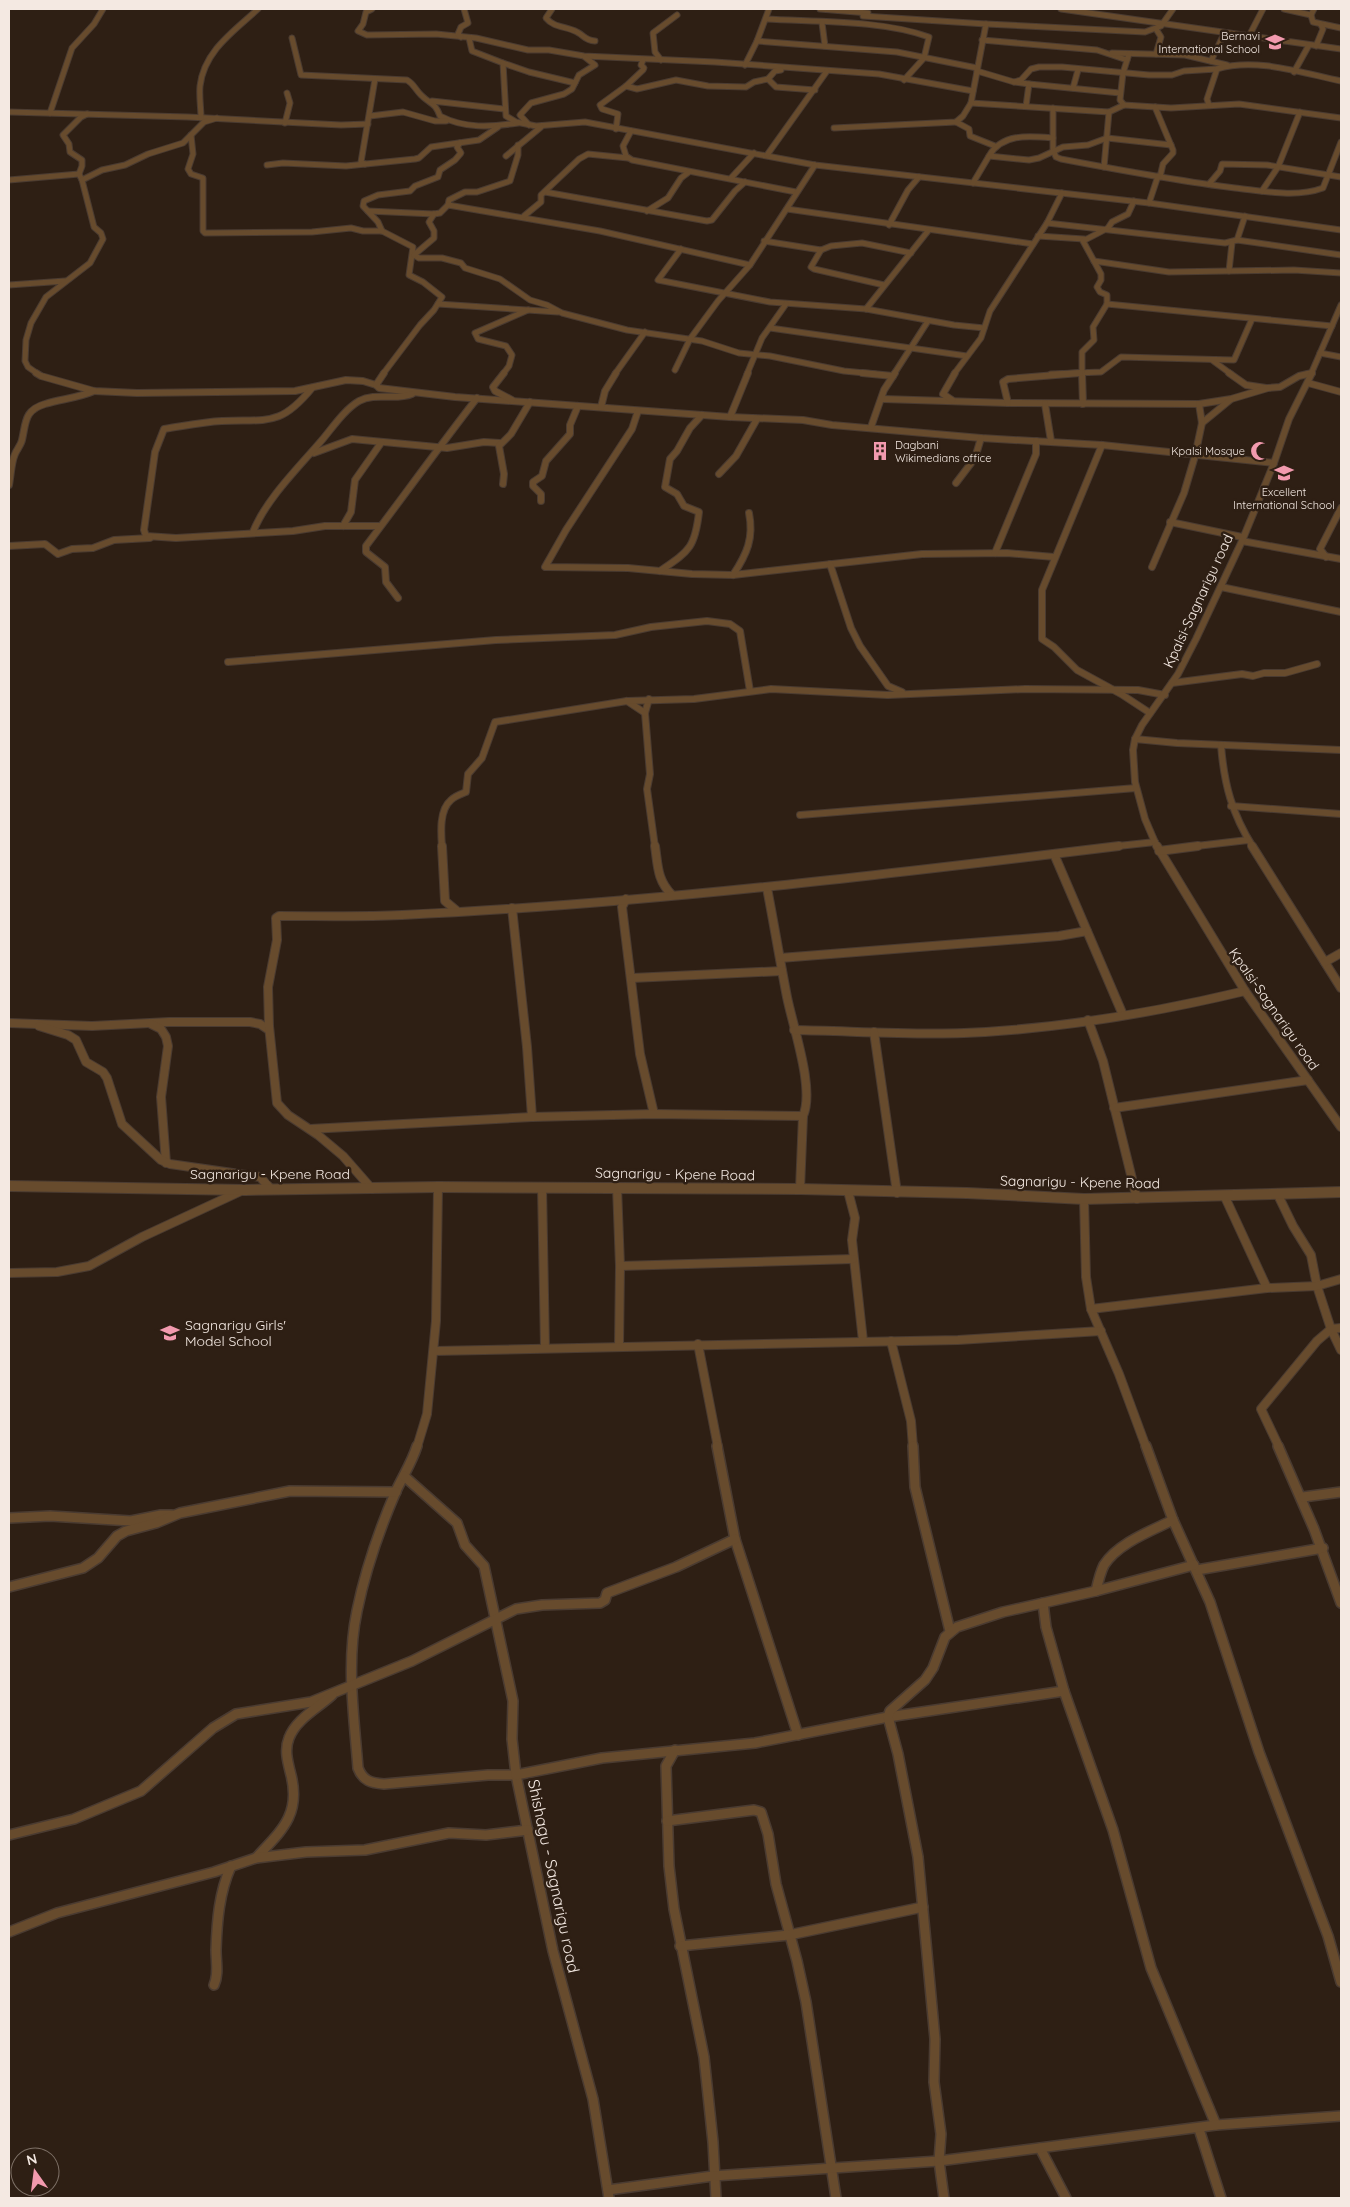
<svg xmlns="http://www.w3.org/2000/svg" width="1350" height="2207" font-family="Quicksand,sans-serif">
<rect width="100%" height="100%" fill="#2e1f14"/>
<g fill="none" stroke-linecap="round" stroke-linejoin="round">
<g stroke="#0e4142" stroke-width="2">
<path d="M9,9H19"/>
<path d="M57,9H75"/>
</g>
<g stroke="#4a3b31" stroke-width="7">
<g id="minor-far3">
<path d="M372,9L366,12L363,24L358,31L367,35L436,34L476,38L528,50H549L584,56L715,62L879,74L973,91"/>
<path d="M552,9L546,18C554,28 566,26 577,32C585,36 584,40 595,41"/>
<path d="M820,9L868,13"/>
<path d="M1061,9L1341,49"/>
<path d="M1284,9L1311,15"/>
<path d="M1314,9L1311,15L1313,22L1341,28"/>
<path d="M766,19C816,22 882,20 929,37L924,58L904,80"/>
<path d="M822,23L825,46"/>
<path d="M986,24L1145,32L1161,26L1173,9"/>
<path d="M1156,29L1161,37L1156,54"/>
<path d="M1249,36L1263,9"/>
<path d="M461,37L458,34L461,27L468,23L464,9"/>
<path d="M292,38L301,75L407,80C414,84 415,89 421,95C431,105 435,102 440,116C465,129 491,127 518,123"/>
<path d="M469,38L472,51L503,63L506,116L516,122L536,126L585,122L815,165L1149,203L1341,230"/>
<path d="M982,40L1097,50L1127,60"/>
<path d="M757,41L897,52L977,68"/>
<path d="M1316,46L1323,29L1321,25"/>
<path d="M1112,53L1185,55L1227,65"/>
<path d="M661,60L655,52L653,33L677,15"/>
<path d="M1211,61L1222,38"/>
<path d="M503,63L529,72L575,83"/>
<path d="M745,65L757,41L769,9"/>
<path d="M977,71L1014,82L1029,84L1026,106"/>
<path d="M1294,72L1309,45"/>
<path d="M768,79L776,87L815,90"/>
<path d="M1014,82L1021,80L1031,69L1039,67H1062L1149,75H1172L1184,71L1217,69"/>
<path d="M1029,84L1120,93"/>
<path d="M626,86L637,89L676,80L708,86L746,87L754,82L768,79L775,71L781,70"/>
<path d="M1073,88L1078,70"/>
<path d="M432,101L504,109"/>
<path d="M971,103L1109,112L1124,105L1120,100L1123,73L1129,54"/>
<path d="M1124,105L1171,108L1239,104L1341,118"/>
<path d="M1209,105L1207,99L1217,69C1256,57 1302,73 1341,81"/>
<path d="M1155,107L1173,150V153L1163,164L1160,177"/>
<path d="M1053,108V150L1056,157L1061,159C1119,170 1177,181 1235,188C1263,191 1296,198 1323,188L1341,142"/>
<path d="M9,112L188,117L341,125L368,124"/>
<path d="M50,113L72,48L94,24L103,9"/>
<path d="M370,116L403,112L435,121H446"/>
<path d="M201,118C201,108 199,97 200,86C204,51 234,31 258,9"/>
<path d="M956,122L969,129L970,136L995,146"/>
<path d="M285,123L290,103L287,93"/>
<path d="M529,125L520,115L531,103L564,94L572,89L579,75L595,65L585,57"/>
<path d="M834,128L956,122L963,116L971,103L986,24L863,16"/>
<path d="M616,129L618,114L602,109L600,105L626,86L643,70L644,68L641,65L643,60"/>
<path d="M631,131L623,146L626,156L632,160L796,192"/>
<path d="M191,135L193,154L188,169L191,174L203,178V231L205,233L312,232L351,228L363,231H382L413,247L409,275L423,282L442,297L434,310L420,325L383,374"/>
<path d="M767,155L827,71"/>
<path d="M506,156L541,127"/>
<path d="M989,156C1002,133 1029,136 1053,138"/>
<path d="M365,164L361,162L375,79"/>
<path d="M267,165L283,163L346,166L415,159L419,158L431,147L479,140L498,127"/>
<path d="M1104,167L1109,112"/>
<path d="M731,178L754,153"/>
<path d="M9,180L79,174"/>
<path d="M82,180L79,174L82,166V160L70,152L69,144L63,135L81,117L87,114"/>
<path d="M973,183L989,156L1029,160L1039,158L1063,147L1088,145L1107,138L1171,145"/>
<path d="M1209,184L1220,171L1222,164L1267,165L1341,177"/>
<path d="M1262,191L1278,167L1300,112"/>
<path d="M545,192L707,221L712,220L735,191L745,182"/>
<path d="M1149,203L1158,176"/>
<path d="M448,205L449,200L465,192H477L510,181L518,155V145"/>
<path d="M787,209L1033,244"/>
<path d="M368,211L434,214L440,213L448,205L600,231L750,265"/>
<path d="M647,211L668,198L681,178L689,172"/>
<path d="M524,216L541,202V195L579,159L588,154L628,158"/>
<path d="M1047,223L1225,243L1237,240L1245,216"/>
<path d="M889,225L908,190L919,177"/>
<path d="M382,231L378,222L363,206L364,201L378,195L410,191L415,186L438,177L440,170L455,160L461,153L457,147L460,143"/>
<path d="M1038,236L1084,239"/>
<path d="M1237,240L1341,255"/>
<path d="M764,241L821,250L831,246L862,243L911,253"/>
<path d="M681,249L658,280L770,302L866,309L954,325L984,328"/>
<path d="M821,250L811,267L814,269L884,285"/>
<path d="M414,255L419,258H442L461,263L465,268L500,279L530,300L547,305L562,313L627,330L702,341L739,353L770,356L844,371L875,374"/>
<path d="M414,255L434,238V231L429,222L434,214"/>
<path d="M1094,261L1169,272L1294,270L1341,273"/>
<path d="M1229,271L1232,243"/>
<path d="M9,285L65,281"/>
<path d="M438,304L558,312"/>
<path d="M1107,304V295L1100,292L1097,287L1101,280V274L1083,241L1108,228L1112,222L1128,214L1134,201"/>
<path d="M866,309L928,231"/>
<path d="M770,328L967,356"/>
<path d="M1320,353L1341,357"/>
<path d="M1212,360L1231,374"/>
<path d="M675,370L690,339L718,301L750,265L815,165"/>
<path d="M38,374L28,367L25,361L26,340L31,323L46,297L90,263L103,239L101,233L94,227L82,180L102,170L125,165L148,154L183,143L204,122L217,118"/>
<path d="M503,374L509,366L512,355L506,346L478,339L475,333L528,310"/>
<path d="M615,374L645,332"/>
<path d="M747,374L762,338L786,304"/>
<path d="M894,374L928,321"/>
<path d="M954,374L981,338L990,311L1047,223L1062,193"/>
<path d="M1051,374L1101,372L1121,357L1234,360L1252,319"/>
<path d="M1082,374V352L1094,340L1093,327L1107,304L1332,326"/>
<path d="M1307,374L1312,373"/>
<path d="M1311,374L1341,305"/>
</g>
</g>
<g stroke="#4a3b31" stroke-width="8">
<g id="minor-far2">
<path d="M36,373L41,376L94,391L137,393L295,391L346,380L363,381L376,385"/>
<path d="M384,373L376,385L379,388L455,397L730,417L803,420L832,425L981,438L1102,445L1274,463"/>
<path d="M504,373L493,387L495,391L512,400"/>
<path d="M862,373L893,376"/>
<path d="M1082,373L1083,404"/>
<path d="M1229,373L1246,385L1266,388"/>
<path d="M1308,383L1341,392"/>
<path d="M312,388C280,427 268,419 222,421C202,422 184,426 164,429L155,452L144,530L146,536L176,538L293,531L325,526H379"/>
<path d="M883,399L1008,403L1199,404L1231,399L1268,388L1280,387L1299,376L1312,373"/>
<path d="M952,400L943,394L955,373"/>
<path d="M1008,403L1003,382L1008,379L1080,373"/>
<path d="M1045,404L1051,441"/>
<path d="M601,407L605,391L616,373"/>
<path d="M638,411L632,429L566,530L545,567L628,568L692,574L733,575L922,554L1007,553L1054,557"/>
<path d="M730,417L748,373"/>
<path d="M1202,423L1230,400"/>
<path d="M871,427L884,390L895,373"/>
<path d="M1102,445L1042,590V639L1054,647L1077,670L1121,694L1150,713"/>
<path d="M314,453L352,439L447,448L484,442L500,443"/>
<path d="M719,474L736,456L757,419"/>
<path d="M956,483L975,458L981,438"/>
<path d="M503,484L504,474L499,446L511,434L530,402"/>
<path d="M9,485C11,475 11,463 15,454C17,449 21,445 22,440C26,423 24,410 45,404C61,399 78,398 94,391"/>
<path d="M541,501V494L533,486V482L542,476L546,461L570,434V425L578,406"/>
<path d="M1170,522L1242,537"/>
<path d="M343,526L351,512L355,480L381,443"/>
<path d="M253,532C266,499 299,467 322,440C333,427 344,410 359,401C376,392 395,401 412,394"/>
<path d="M1242,541L1341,559"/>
<path d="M9,546L45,544L58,554L72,549L93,548L114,540L150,538"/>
<path d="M995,553L1036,454V441"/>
<path d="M1326,557L1320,549L1341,508"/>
<path d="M830,564L851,628L860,646L888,686L902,692"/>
<path d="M1152,567L1184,493L1195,456L1202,423L1199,404"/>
<path d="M660,571C689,551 695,548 699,512L684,506L677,494L665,487L670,459L677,451L690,428L702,415"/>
<path d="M733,575C747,554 754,538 749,513"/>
<path d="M1221,587L1341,612"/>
<path d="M398,598L386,582L385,567L366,552V546C403,497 439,447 477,398"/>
<path d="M228,662L496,640L615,635L651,627L707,621L730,624L740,631L750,691"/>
<path d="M1172,683L1242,674L1253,676L1264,673H1285L1317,664"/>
<path d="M649,699L645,713L650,774L647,789L655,847"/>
<path d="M627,701L645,713"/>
<path d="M1135,739L1177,743L1341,750"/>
<path d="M1221,745C1224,784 1232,814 1253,847"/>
<path d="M1231,806L1341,814"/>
<path d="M800,815L1136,788"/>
<path d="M442,847C441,833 439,810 451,800C455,796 461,794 466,792L468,774L482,758L495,722L627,701L694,699L771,689L888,695L1025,689L1138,690L1165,695"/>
<path d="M1109,847L1155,842"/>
<path d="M1157,847L1145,819L1135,782L1133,750L1135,739L1142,725L1178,674L1196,639L1242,541L1274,463L1289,419L1312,373"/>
<path d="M1188,847L1248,840"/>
</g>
</g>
<g stroke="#4a3b31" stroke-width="10">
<g id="minor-far1">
<path d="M442,846L445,901L457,911"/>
<path d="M655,846C658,866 657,880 672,895"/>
<path d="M1157,846L1245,991L1341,1127"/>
<path d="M1252,846L1341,988"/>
<path d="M1159,851L1198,846"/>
<path d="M1054,854L1123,1015"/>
<path d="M767,888C774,924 780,961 787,997C793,1027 815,1089 803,1116L800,1189"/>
<path d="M626,899L622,907L640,1054L654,1114"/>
<path d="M512,908L527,1047L532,1117"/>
<path d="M780,958L1059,936L1087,931"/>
<path d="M1325,962L1341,953"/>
<path d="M632,978L782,971"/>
<path d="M1088,1020L1103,1061L1137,1199"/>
<path d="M9,1023L92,1026L169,1022H250L260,1024L269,1030"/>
<path d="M151,1024L161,1029L166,1037L168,1046L161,1097L166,1163"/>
<path d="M39,1026L68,1035L76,1040L86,1062L103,1072L107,1078L122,1124L161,1160L170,1164L260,1177L270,1188"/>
<path d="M794,1030C851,1031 908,1035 964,1033C1059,1029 1153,1013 1245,991"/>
<path d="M874,1032L897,1193"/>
<path d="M1114,1108L1308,1080"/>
<path d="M310,1129L532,1117L654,1114L803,1116"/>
<path d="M542,1187L545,1348"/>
<path d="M617,1187L620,1266L619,1347"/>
<path d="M371,1188L343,1156L318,1135L288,1115L277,1103L269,1026L268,987L277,940L276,918L279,916C320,916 361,917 402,915C642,904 881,875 1119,846"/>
<path d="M848,1191L855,1218L852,1240L863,1341"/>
<path d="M1277,1193L1293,1226L1311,1255L1317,1286L1331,1329L1341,1350"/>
<path d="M1224,1195L1267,1288"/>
<path d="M1084,1199L1086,1277L1091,1309L1119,1374L1146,1447"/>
<path d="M620,1266L853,1259"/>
<path d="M9,1273L57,1272L89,1266L142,1237L241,1191"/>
<path d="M1091,1309L1267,1288L1317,1286L1341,1279"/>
<path d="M891,1341L911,1421L913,1447"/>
<path d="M698,1344L718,1447"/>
<path d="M434,1351L958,1340L1101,1331"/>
<path d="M417,1447L427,1414L436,1321L438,1187"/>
<path d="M1279,1447L1261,1409L1317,1341L1331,1329L1341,1328"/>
</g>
</g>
<g stroke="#4a3b31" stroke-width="12">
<g id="minor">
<path d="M417,1446C412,1462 403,1476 396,1491C380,1528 365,1572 357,1611C346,1663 354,1716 358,1768C363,1781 371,1783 384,1784L488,1775H516L553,1951L593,2099L609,2198"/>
<path d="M717,1446L735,1539L798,1735"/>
<path d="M913,1446L915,1487L950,1631"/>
<path d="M1146,1446L1173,1520L1210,1602L1259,1752L1328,1936L1341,1982"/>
<path d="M1278,1446L1314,1529L1341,1603"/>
<path d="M404,1476L457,1523L465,1545L484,1566L513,1701L512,1739L516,1775L602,1758L755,1743L888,1717L1064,1691"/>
<path d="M1303,1497L1341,1492"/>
<path d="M9,1518L50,1516L131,1521L161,1515H172"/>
<path d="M1197,1570L1323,1548"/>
<path d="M9,1587L83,1568L98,1558L117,1536L126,1531L156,1523L180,1513L290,1491L396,1492"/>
<path d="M1096,1591C1098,1582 1100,1573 1104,1565C1118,1543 1151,1531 1173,1520"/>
<path d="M1043,1603L1046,1627L1064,1691L1113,1830L1151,1968L1216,2125"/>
<path d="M675,1750L666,1766L669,1866L674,1909L704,2057L713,2142L716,2198"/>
<path d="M667,1821L754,1810L761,1812L768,1834L776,1884L797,1961L806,2002L836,2198"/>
<path d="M9,1835L74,1819L141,1791L213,1728L236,1714L311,1702L412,1661L516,1609L542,1605L600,1603L605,1600L607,1593L676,1567L735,1539"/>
<path d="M256,1858C281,1831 301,1815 291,1775C288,1763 284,1750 289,1738C296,1719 318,1708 332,1695"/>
<path d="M9,1932L57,1913L214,1872L256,1858L306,1852L365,1850L449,1833L486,1835L528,1830"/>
<path d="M680,1946L789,1935L923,1907"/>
<path d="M214,1985C219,1974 216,1962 216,1950C217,1921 219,1893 231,1866"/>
<path d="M1199,2129L1221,2198"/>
<path d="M1040,2148L1066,2198"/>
<path d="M608,2190L713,2176L939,2161L1216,2125L1341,2116"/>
<path d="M944,2198L939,2161L941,2134L934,2082L935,2039L918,1857L898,1754L888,1717L890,1711L925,1680L933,1668L945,1637L957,1627L1003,1612L1096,1591L1194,1565"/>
</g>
</g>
<g stroke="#4a3b31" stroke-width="12">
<path id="tertiary" d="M9,1186L245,1190L438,1187L800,1189L967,1193L1084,1199L1341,1192"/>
</g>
<use href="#minor-far3" stroke="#674b2d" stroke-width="5"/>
<use href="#minor-far2" stroke="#674b2d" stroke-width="6"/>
<use href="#minor-far1" stroke="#674b2d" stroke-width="8"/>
<use href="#minor" stroke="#674b2d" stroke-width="9"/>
<use href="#tertiary" stroke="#674b2d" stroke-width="10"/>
</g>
<defs>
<g id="school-bare" transform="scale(1.5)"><path d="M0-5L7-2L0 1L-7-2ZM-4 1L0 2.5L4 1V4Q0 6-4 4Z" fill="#f29aae" stroke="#2e1f14" stroke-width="2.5" paint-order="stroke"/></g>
<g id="building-bare" transform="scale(1.5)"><path d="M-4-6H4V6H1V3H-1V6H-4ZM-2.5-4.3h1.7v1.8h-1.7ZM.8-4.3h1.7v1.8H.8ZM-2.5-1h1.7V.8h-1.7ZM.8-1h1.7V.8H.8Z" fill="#f29aae" stroke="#2e1f14" stroke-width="2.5" paint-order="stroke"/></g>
<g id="mosque-bare" transform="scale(1.5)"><path d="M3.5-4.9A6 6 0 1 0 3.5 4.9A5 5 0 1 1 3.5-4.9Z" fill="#f29aae" stroke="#2e1f14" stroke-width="2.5" paint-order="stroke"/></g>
</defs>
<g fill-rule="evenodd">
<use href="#school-bare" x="1275" y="42"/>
<use href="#building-bare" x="880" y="451"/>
<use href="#mosque-bare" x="1260" y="451"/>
<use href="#school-bare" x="1284" y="473"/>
<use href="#school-bare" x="170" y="1333"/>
</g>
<g text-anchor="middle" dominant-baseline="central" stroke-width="5" stroke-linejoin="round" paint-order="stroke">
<g font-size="11" fill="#f4e9e2" stroke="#2e1f14" text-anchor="end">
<text x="1260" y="36">Bernavi<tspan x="1260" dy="13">International School</tspan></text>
<text x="895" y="445" text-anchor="start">Dagbani<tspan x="895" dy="13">Wikimedians office</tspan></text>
<text x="1245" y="451">Kpalsi Mosque</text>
<text x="1284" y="492" text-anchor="middle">Excellent<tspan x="1284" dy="13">International School</tspan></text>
</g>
<g font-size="14" fill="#f4e9e2" stroke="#2e1f14">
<text transform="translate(1198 601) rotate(-65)">Kpalsi-Sagnarigu road</text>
<text transform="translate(1274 1009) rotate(55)">Kpalsi-Sagnarigu road</text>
<text x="270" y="1174">Sagnarigu - Kpene Road</text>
<text transform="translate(675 1174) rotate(1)">Sagnarigu - Kpene Road</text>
<text transform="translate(1080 1182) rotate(1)">Sagnarigu - Kpene Road</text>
</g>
<g font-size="14" fill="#f4e9e2" stroke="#2e1f14" text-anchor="start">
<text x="185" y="1325">Sagnarigu Girls'<tspan x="185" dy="16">Model School</tspan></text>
</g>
<g font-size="16" fill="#f4e9e2" stroke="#2e1f14">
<text transform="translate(554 1876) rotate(78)">Shishagu - Sagnarigu road</text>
</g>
</g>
<rect width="1350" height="2207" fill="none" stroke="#f4e9e2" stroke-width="20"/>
<g transform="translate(35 2172) rotate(346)"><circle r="24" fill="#2e1f14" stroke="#7d7066"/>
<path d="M0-4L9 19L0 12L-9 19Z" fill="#f29aae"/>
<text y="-8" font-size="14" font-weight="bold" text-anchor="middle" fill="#f4e9e2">N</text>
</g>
</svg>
